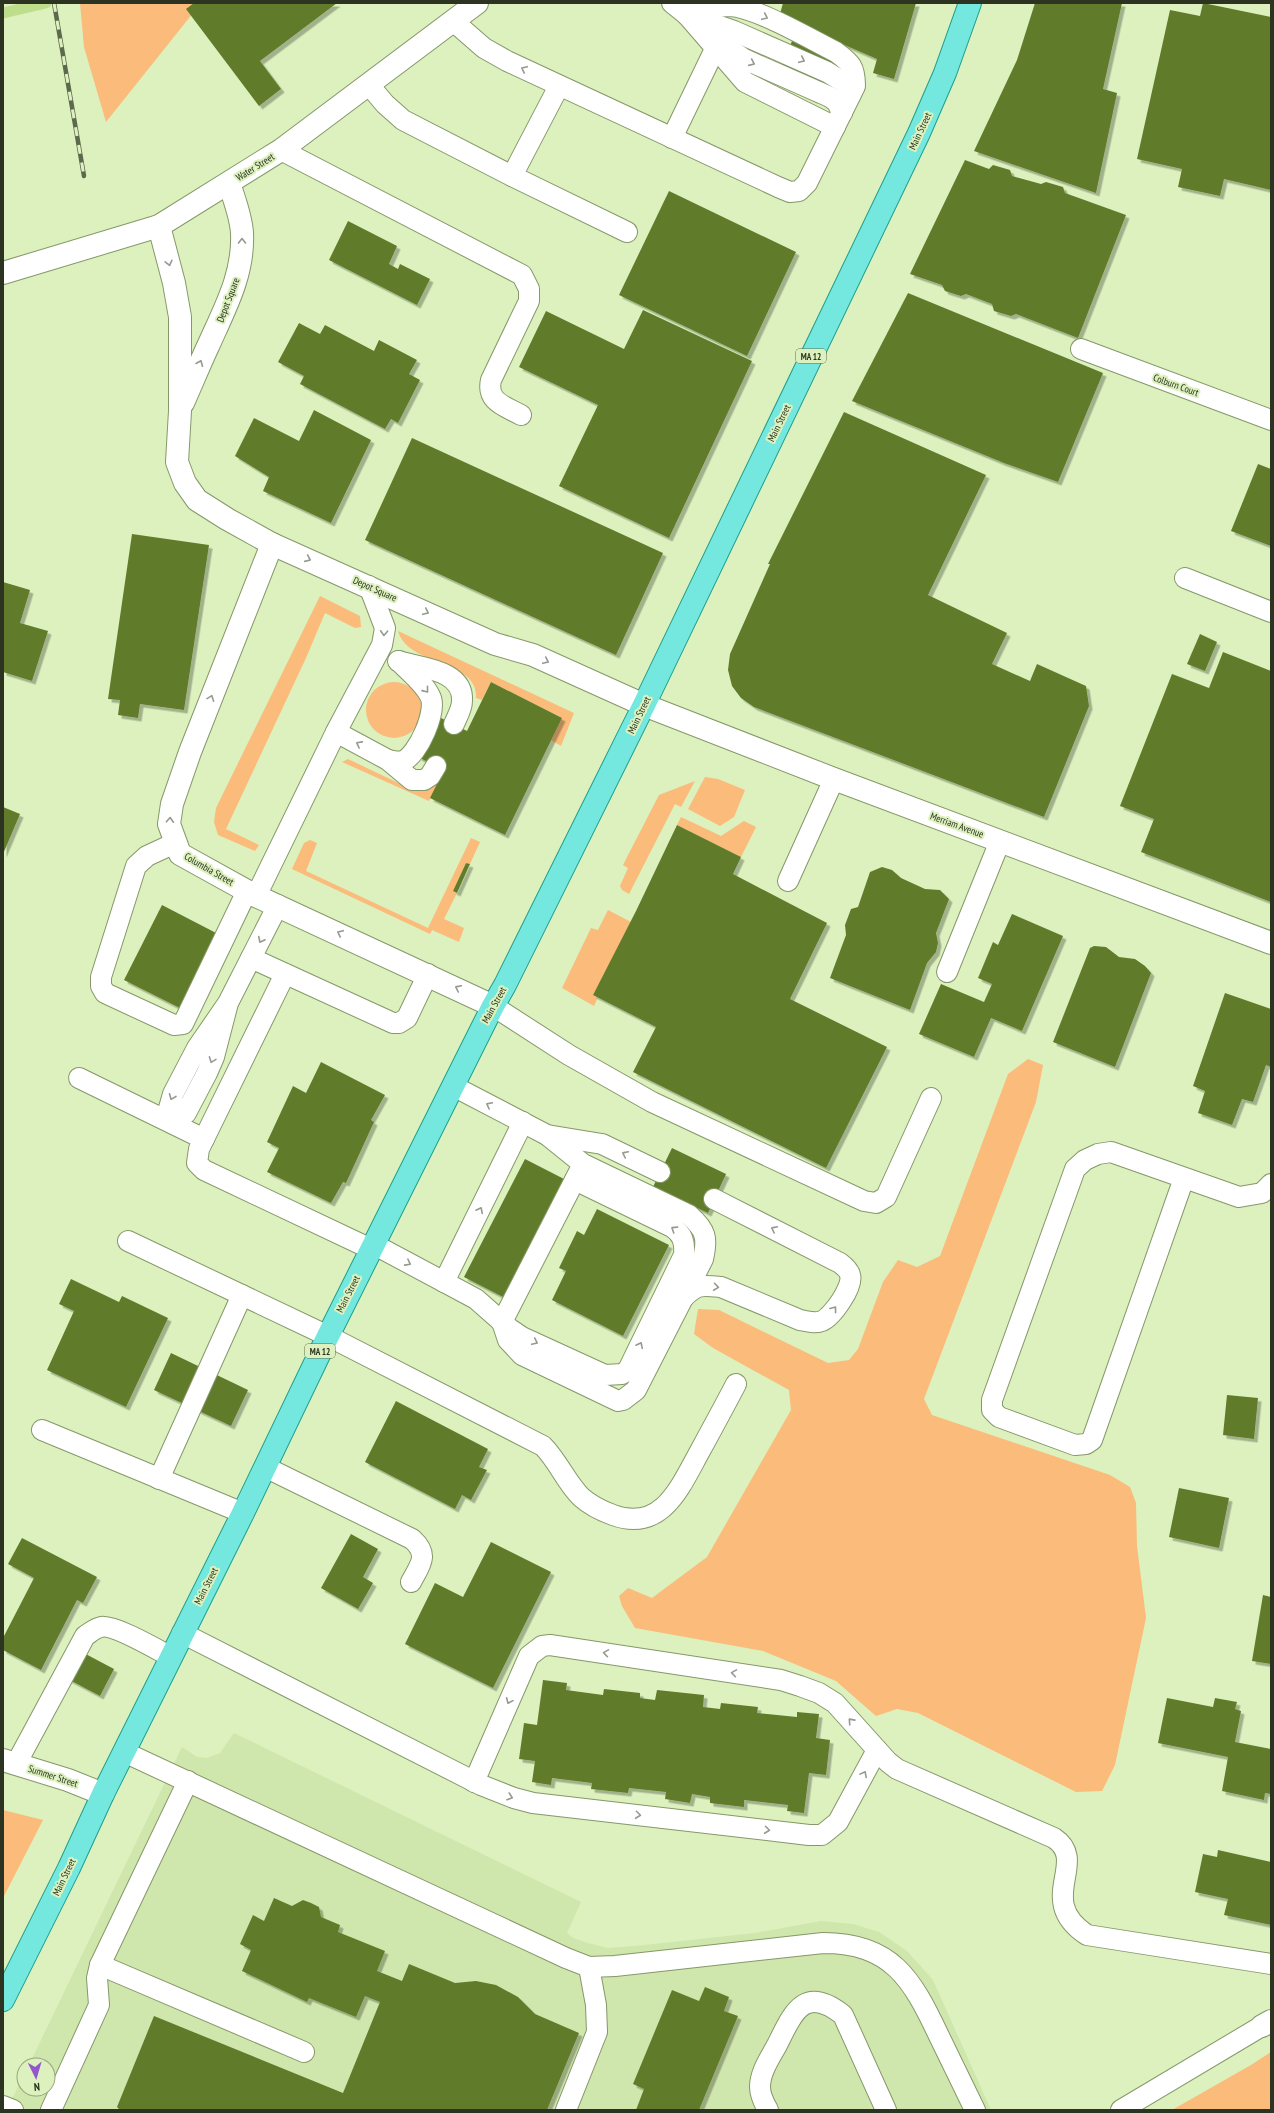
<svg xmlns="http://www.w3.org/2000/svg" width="1274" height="2113" font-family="'PT Sans Narrow',sans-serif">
<defs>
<filter id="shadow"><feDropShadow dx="3.5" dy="3.5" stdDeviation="0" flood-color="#0004"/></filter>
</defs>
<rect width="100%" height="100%" fill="#dcf1be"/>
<path fill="#cfe6ac" d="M234,1733L581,1902L567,1933L573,1938L588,1943L608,1948L635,1946L755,1933L821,1921L853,1924L879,1932L907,1951L933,1980L991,2110H7L24,2074V2089H48V2065H29L182,1747L197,1757L207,1758L220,1753Z"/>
<g fill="#fabb7b">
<path d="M80,3H201L106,122L84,47Z"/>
<path d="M320,596L360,616L361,627L355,628L325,613L306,658L226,829L259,845L255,851L218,835L214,822L216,808Z"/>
<path d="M398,631L574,713L561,746L551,740L562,718L491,682L482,700L476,698C479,659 408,667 398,631Z"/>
<circle cx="394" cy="710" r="28"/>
<path d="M348,759L415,791L427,790L438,783L429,801L342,762Z"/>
<path d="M705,777L718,779L745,790L734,817L720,826L688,809Z"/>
<path d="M695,781L681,807L675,804L629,894L622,890L620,886L628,868L623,865L659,795Z"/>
<path d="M681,817L721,836L744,821L756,827L741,857L677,825Z"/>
<path d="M471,838L480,842L470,864L466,863L453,891L457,893L444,919L464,928L459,942L432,930L430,934L292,869L304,843L310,840L317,843L306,871L428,928Z"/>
<path d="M608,910L631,922L593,995L598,997L594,1006L562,988L591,928L598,930Z"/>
<path d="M1028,1059L1043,1065L1036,1102L924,1399L932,1415L1110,1475L1130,1487L1136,1503L1137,1546L1146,1618L1115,1765L1102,1791L1076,1792L918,1713L897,1709L876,1716L836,1681L763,1651L635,1628L622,1606L619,1596L628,1588L652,1598L707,1557L791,1410L789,1390L713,1348L694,1334L698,1309L719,1310L828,1363L849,1360L858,1349L883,1282L898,1260L917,1267L940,1256L1008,1074Z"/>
<path d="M3,1810L43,1820L3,1898Z"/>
<path d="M1271,2052V2110H1172L1251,2065Z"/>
</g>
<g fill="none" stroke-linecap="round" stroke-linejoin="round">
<path stroke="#bede8c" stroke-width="11" d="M3,13L46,3"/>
</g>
<g fill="#607b2b" filter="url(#shadow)">
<path d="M194,3H337L260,61L281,89L259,106L186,9Z"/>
<path d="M783,3H916L894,79L873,73L877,59L840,43L814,100L774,80L800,24L780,14Z"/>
<path d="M1035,3H1122L1103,89L1117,93L1096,193L974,151L1017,60Z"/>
<path d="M1203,3L1271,17V190L1224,179L1220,196L1178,187L1182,169L1137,159L1170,10L1200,16Z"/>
<path d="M965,160L989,169L993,165L1010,170L1012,176L1041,184L1046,182L1063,187L1065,193L1126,215L1078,338L1016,314L1011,316L994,311L992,304L966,294L961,296L945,291L942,285L910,274Z"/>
<path d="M669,191L796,252L747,356L619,295Z"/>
<path d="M348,221L397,246L389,264L398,269L400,264L430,279L417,305L329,260Z"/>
<path d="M908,293L1103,373L1058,482L1004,463L852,401Z"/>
<path d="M643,310L752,361L669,538L559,486L598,405L519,367L546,311L624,349Z"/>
<path d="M299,323L320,334L325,325L374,351L379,340L417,360L409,374L420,380L398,423L391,419L385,429L300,384L304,376L278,362Z"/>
<path d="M314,410L371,440L331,523L263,491L269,477L235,456L254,418L299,441Z"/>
<path d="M844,412L986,475L928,595L1007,633L992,664L1030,681L1037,664L1086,686L1089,706L1044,817L754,707L741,698L732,686L728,670L730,654L770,564H768Z"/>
<path d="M412,438L663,553L616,655L365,540Z"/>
<path d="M1258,464L1271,469V546L1231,531Z"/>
<path d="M132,534L209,545L184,710L140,704L138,718L118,715L120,700L108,699Z"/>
<path d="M3,582L30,590L20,623L48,631L32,681L3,672Z"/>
<path d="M1200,634L1217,642L1205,671L1187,664Z"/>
<path d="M1223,652L1271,671V902L1141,852L1154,819L1120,806L1172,674L1209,688Z"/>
<path d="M491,682L562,718L505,835L430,798L444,770L418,757L437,716L467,731Z"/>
<path d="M3,807L20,814L3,854Z"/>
<path d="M677,825L741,857L733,874L827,923L790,999L887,1047L826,1168L633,1072L656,1027L593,995L636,911Z"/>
<path d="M466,863L470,864L457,893L453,891Z"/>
<path d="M882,867L892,870L901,878L925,889L940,890L949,899L936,933L938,943L936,952L927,963L910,1010L830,978L846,935L845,925L851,909L858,907L870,872Z"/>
<path d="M162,905L218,934L180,1008L124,980Z"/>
<path d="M1012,914L1063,936L1022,1031L991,1018L974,1057L919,1034L941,984L984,1002L992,984L978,978L993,942L998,945Z"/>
<path d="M1094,946L1106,947L1119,957L1135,959L1145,966L1151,973L1115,1067L1053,1042L1090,948Z"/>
<path d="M1225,993L1271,1009V1067L1266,1065L1253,1102L1242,1099L1232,1125L1198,1113L1205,1091L1193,1086Z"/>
<path d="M321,1062L385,1095L371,1120L374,1122L346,1183L343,1182L331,1203L267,1172L279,1148L267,1142L293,1086L306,1093Z"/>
<path d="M672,1148L726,1174L708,1213L653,1187Z"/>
<path d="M525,1159L564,1179L503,1297L464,1277Z"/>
<path d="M597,1209L669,1245L623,1336L552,1300L566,1271L559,1268L577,1231L584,1235Z"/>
<path d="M71,1279L119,1302L122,1296L168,1318L126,1407L47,1370L74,1311L59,1304Z"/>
<path d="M171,1353L248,1390L231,1426L154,1390Z"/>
<path d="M1227,1395L1258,1398L1254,1439L1223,1435Z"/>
<path d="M396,1401L488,1449L479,1467L487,1470L471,1500L462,1495L455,1509L365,1462Z"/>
<path d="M1179,1488L1229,1498L1219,1548L1169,1537Z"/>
<path d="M351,1534L378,1549L363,1577L373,1583L358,1609L321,1588Z"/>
<path d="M22,1538L97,1577L83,1603L77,1600L41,1670L3,1650V1638L34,1578L8,1564Z"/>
<path d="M491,1542L551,1572L493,1688L405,1644L435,1583L463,1597Z"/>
<path d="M1263,1595L1271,1597V1664L1252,1661Z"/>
<path d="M80,1651L114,1669L100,1696L66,1678Z"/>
<path d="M543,1680L567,1683L566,1690L603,1695L604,1689L640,1693V1698L655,1700L657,1690L704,1695L703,1707L720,1709L721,1703L758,1707L757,1713L797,1717V1712L819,1714L816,1738L830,1740L826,1775L809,1773L804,1813L787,1811L788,1805L744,1800V1807L710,1803V1797L692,1794L690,1803L665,1799L666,1792L629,1788L628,1793L591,1789L592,1783L552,1778L551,1785L532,1782L535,1761L519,1759L524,1723L537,1725Z"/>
<path d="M1167,1698L1213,1707L1215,1698L1237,1702L1235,1709L1241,1711L1235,1742L1271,1749V1794L1265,1793L1264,1800L1222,1791L1228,1757L1158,1743Z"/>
<path d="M1218,1850L1271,1862V1925L1224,1915L1228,1899L1195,1892L1203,1854L1217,1857Z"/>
<path d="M274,1898L292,1906L303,1900L311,1903L319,1907L321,1917L340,1925L338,1932L385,1951L377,1971L402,1981L409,1964L455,1983L476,1981L496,1985L518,1997L535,2014L579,2033L547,2110H120L117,2107L154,2016L343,2093L380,2002L365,1996L356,2017L309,1998L307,2002L242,1971L251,1950L240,1944L253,1915L264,1921Z"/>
<path d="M705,1987L729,1997L724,2011L738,2016L699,2110H636L644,2089L633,2084L672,1990L699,2001Z"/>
</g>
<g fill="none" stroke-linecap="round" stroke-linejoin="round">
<g stroke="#859869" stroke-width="22">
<g id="service">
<path d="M672,3L687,15L745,82L835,127"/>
<path d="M687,15L734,31L827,72L845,83L850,96"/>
<path d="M453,21L484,48L507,61L778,187L790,192L799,191L807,183L855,86C855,67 851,63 836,52C810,39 756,7 729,6C715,6 701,11 687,15"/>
<path d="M718,41L744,59L830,97L837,102L842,113"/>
<path d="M369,85L385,104L403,120L512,176L627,232"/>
<path d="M672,138L715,49"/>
<path d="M281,150L522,275L529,289V301L491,380C486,402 505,406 521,415"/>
<path d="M512,176L559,86"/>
<path d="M1081,349L1271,420"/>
<path d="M1185,578L1271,612"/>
<path d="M398,661C419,668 464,669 462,701C462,709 457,717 454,724"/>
<path d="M336,732L388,760L412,780H424L430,776L436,766"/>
<path d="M388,760C393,761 399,762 403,761C418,755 438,710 430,696C424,683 409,672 399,661"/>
<path d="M175,843L147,856L136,866L101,977V986L105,993L174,1025L183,1024L247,891"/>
<path d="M788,881L834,779"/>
<path d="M256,896L336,732L382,645L385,628L369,586"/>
<path d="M251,958L393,1023H399L407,1018L428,974"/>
<path d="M947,972L1000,841"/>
<path d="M285,974L199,1149L197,1163L204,1170L371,1249"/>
<path d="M228,1003L197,1048L173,1094L169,1108L172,1123L186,1113L207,1073L214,1057L228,1003L278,905"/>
<path d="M493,1006L569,1055L652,1102L864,1201L876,1203L886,1197L931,1098"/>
<path d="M79,1078L204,1139"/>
<path d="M453,1086L547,1135L583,1164L689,1215C706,1230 708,1238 703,1259L636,1390L623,1400L618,1401L522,1355L508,1340L502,1322L583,1164"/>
<path d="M547,1135L602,1144L660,1172"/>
<path d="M1184,1178L1092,1440L1086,1444L1075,1445L999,1417L992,1410V1400L1075,1169L1085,1160L1098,1154L1111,1152L1239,1197L1262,1193L1271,1184"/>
<path d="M128,1241L328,1336L543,1446C558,1461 566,1482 581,1497C590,1505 602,1511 613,1515C662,1533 680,1487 700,1451C712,1429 724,1407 736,1384"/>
<path d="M373,1244L476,1299L510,1329L522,1337L605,1375L622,1374L628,1370L684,1255C685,1243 683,1234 672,1227L575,1180"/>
<path d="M444,1282L523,1122"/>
<path d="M682,1299C697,1284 700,1285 721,1287L800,1320C807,1321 815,1324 822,1321C832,1317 854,1286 850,1275C849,1270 844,1266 840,1263L714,1199"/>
<path d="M42,1430L243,1513"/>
<path d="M265,1467L412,1539C430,1555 420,1565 411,1582"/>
<path d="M159,1479L242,1295"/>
<path d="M182,1633L481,1785L514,1798L533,1803L809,1835H822L838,1822L877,1750"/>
<path d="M124,1752L566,1958L589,1967L615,1966L823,1943C892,1943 912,1979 939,2036C951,2061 963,2085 975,2110"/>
<path d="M16,1764L85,1636C90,1633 95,1628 101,1627C113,1624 158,1650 171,1657"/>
<path d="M474,1782L529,1656L542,1646L550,1645L781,1680L800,1686L819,1693L835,1703L888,1762L897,1769L1054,1838C1090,1862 1034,1900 1087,1935L1271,1964"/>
<path d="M100,1965L304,2052"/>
<path d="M3,2106L13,2110"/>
<path d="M51,2110L99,2005L97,1978L100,1965L188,1781"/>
<path d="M566,2110L597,2032L596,2005L589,1967"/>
<path d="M768,2110C764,2103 760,2095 760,2087C760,2072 770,2058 777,2045C793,2013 804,1984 843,2015L886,2110"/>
<path d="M1121,2110L1262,2026"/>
</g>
</g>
<g stroke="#859869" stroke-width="24">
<g id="minor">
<path d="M159,226L174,283L180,317V411L177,462L185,483L197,500L227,519L272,544L495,644L533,655L644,705"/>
<path d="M183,403C192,383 200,363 209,344C225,308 244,274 242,233C241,216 234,199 229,183"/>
<path d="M272,544L190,752L172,804L169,824L180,854L256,896L493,1006"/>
<path d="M3,1760L68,1780L103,1794"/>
<path d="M1262,2026L1271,2021"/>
</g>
</g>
<g stroke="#859869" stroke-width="24">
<path id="tertiary" d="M644,705L834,779L1271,943"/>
</g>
<g stroke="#859869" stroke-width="24">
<path id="secondary" d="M3,273L159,226L281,150L477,3"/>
</g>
<g stroke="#1e9e8d" stroke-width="24">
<path id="primary" d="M3,2000L69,1868L103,1794L243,1513L328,1336L493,1006L505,985L644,705L919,133L945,73L970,3"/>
</g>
<use href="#service" stroke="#fff" stroke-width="20"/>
<use href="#minor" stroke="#fff" stroke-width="22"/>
<use href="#tertiary" stroke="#fff" stroke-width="22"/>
<use href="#secondary" stroke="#fff" stroke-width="22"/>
<use href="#primary" stroke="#74e7de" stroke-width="22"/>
<g stroke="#5d684c" stroke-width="4.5">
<path id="rail" d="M54,3L84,176"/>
</g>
<use href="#rail" stroke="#dcf1be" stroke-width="3" stroke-dasharray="9" stroke-linecap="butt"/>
</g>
<defs><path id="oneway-chevron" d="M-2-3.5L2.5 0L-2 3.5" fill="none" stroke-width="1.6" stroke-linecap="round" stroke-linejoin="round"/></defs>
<g stroke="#969990">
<use href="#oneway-chevron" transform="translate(765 17) rotate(25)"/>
<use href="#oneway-chevron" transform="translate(802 60) rotate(25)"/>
<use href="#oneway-chevron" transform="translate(752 63) rotate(24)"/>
<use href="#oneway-chevron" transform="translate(524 69) rotate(-155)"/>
<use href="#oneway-chevron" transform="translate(242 241) rotate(-90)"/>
<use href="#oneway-chevron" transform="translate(169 263) rotate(76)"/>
<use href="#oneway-chevron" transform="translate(200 363) rotate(-67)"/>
<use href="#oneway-chevron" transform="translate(308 559) rotate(24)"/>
<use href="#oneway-chevron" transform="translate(426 612) rotate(25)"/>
<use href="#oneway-chevron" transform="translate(384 633) rotate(93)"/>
<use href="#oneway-chevron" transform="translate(546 661) rotate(25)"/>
<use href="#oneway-chevron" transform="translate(426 690) rotate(51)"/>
<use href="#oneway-chevron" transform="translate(211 698) rotate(-69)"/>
<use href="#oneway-chevron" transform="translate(359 744) rotate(-152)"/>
<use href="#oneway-chevron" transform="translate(170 820) rotate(-87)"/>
<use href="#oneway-chevron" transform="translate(340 933) rotate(-155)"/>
<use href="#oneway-chevron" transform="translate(261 940) rotate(117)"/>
<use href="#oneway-chevron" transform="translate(458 988) rotate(-154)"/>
<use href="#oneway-chevron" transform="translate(212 1060) rotate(111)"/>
<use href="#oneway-chevron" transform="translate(172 1097) rotate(112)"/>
<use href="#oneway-chevron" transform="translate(489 1105) rotate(-153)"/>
<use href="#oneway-chevron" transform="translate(625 1154) rotate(-154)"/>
<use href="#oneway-chevron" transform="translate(480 1210) rotate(-63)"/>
<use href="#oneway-chevron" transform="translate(674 1229) rotate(-147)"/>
<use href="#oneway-chevron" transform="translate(774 1229) rotate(-153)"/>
<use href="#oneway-chevron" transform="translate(408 1263) rotate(28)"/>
<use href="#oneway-chevron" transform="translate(716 1287) rotate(8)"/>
<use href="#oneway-chevron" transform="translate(834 1309) rotate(-53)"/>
<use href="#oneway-chevron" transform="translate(535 1342) rotate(25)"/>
<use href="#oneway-chevron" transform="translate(640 1345) rotate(-64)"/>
<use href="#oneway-chevron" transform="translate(606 1653) rotate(-171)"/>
<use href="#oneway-chevron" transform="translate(734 1673) rotate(-171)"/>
<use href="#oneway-chevron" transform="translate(509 1701) rotate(114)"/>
<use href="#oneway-chevron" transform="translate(851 1721) rotate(-132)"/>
<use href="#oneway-chevron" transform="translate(864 1774) rotate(-62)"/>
<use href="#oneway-chevron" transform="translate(510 1797) rotate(19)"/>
<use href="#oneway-chevron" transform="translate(638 1815) rotate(7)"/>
<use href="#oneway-chevron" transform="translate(767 1830) rotate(7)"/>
</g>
<g text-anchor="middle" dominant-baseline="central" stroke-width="4" stroke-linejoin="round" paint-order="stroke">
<g fill="#dcf1be" stroke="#616c4f" stroke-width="1">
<rect x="796" y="349" width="30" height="14" rx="3"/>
<rect x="305" y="1344" width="30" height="14" rx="3"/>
</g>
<g font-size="9" font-weight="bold" fill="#2c3320">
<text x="811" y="356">MA 12</text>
<text x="320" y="1351">MA 12</text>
</g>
<g font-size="10" fill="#2c3320" stroke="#dcf1be">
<text transform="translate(920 131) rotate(-65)">Main Street</text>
<text transform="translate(255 167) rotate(-32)">Water Street</text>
<text transform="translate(228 300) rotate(-69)">Depot Square</text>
<text transform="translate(1176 385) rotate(20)">Colburn Court</text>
<text transform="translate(779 423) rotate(-64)">Main Street</text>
<text transform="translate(375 589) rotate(24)">Depot Square</text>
<text transform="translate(639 715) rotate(-64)">Main Street</text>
<text transform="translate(957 825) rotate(20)">Merriam Avenue</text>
<text transform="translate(209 869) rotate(30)">Columbia Street</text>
<text transform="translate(494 1005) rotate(-61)">Main Street</text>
<text transform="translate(348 1294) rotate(-63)">Main Street</text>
<text transform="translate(206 1586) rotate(-63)">Main Street</text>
<text transform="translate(53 1776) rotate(18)">Summer Street</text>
<text transform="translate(64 1877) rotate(-64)">Main Street</text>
</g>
</g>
<rect width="1274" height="2113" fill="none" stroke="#2c3320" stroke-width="8"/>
<g transform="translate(36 2077) rotate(175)"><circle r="19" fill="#dcf1be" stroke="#96a57f"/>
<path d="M0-3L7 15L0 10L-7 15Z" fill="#9456cc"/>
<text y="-6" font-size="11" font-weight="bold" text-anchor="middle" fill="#2c3320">N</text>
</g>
</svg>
